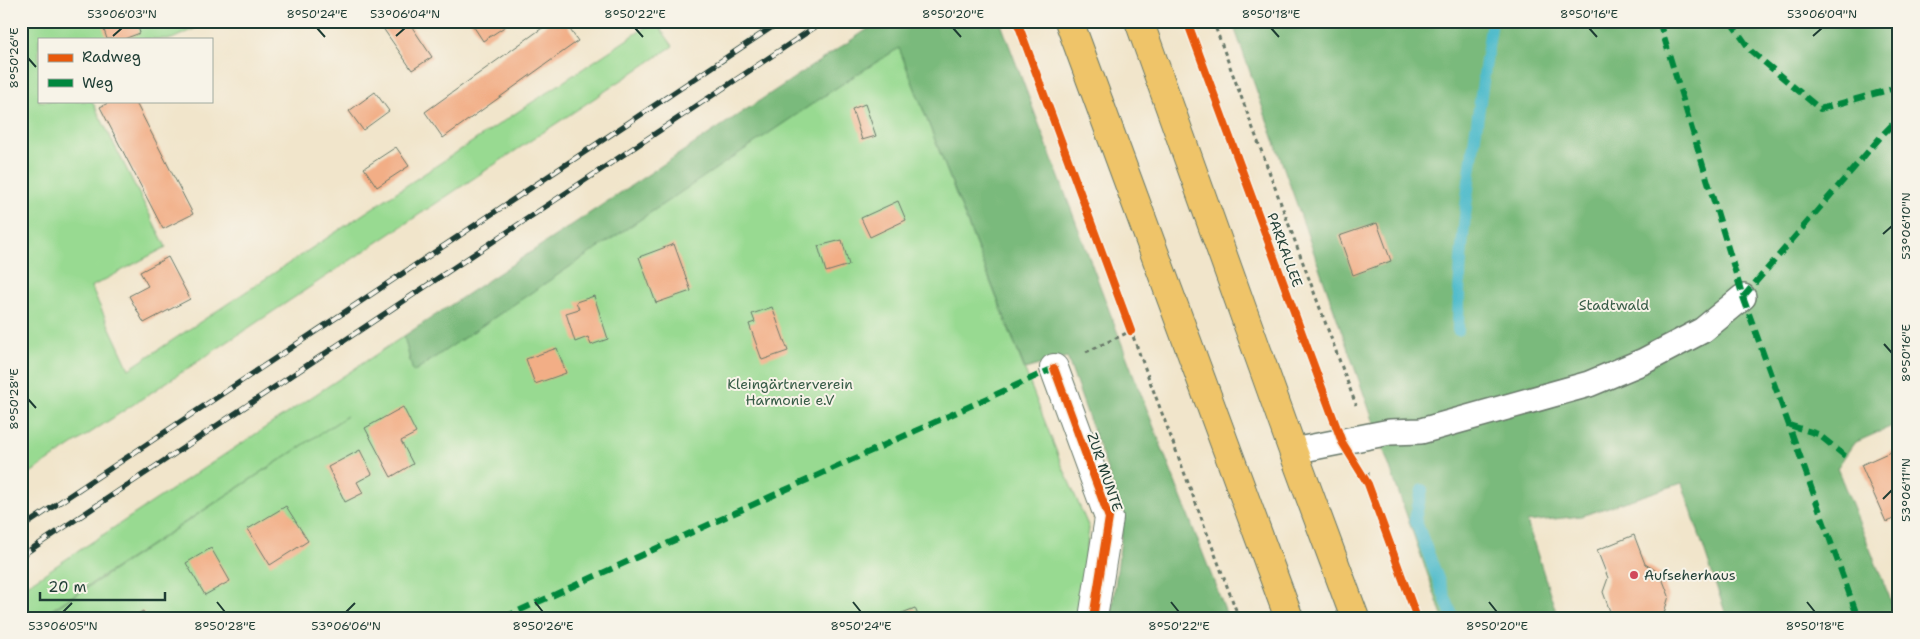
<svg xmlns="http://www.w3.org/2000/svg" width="1920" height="639" font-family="'Shantell Sans',sans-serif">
<rect width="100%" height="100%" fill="#f7f3e8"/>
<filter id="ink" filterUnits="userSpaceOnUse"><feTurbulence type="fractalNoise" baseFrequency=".02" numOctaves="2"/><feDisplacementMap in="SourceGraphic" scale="10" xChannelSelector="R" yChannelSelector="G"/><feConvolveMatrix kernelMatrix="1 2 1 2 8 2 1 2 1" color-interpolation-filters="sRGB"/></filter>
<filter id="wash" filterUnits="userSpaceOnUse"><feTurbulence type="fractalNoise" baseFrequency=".0096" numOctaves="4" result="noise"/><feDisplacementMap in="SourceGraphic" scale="20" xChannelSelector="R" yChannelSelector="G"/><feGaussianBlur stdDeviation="1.12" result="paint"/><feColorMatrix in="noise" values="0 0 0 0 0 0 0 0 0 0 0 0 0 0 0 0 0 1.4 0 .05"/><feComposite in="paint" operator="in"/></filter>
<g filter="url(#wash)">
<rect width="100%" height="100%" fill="#f1e5cb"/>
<g fill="#98da91" stroke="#5c8c62">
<path d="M21,21H211L172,39H39V101H92L166,247L91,287L129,369L655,21L673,46L21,479Z"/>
<path d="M899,48L1061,463L1089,528L1079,618H41L347,416L39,618H21V589L404,336L413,372L851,78Z"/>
</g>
<g fill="#7aba7b" stroke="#4c7c58">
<path d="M880,21H1000L1132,371L1228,618H1111L1124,516L1067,357L1025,369L899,48L851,78L413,372L404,336Z"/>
<path d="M1232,21H1899V423L1854,443L1837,468L1898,618H1727L1682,483L1581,516L1527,522L1558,618H1443Z"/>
</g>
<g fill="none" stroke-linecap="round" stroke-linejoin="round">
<g stroke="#4fbbcb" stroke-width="12">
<path d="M1458,330C1459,226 1477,124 1492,21"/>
<path d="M1422,490L1415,519L1453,618"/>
</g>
</g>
<g id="blocks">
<g fill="#f2ae86">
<path d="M101,21H136L140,33L124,39H107Z"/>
<path d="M378,21H408L432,57L412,70Z"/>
<path d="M470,21H503L506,26L483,41Z"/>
<path d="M552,21H564L578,41L443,138L425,112Z"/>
<path d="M679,21H696V22L681,27Z"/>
<path d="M375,92L389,111L363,130L349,111Z"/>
<path d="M112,101H135L193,214L163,229L100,107Z"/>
<path d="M865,104L876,136L862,140L852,109Z"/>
<path d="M396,147L409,166L377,187L364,168Z"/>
<path d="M898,201L906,220L870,237L861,218Z"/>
<path d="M1377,223L1391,261L1353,275L1339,236Z"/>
<path d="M842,240L849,265L826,272L818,246Z"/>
<path d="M674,244L691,291L656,303L639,257Z"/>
<path d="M168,257L190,299L144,323L129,296L148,286L140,272Z"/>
<path d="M594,296L608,339L591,345L588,337L575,342L566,313L579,309L576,302Z"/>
<path d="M772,307L788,351L762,360L749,324L755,322L752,314Z"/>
<path d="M557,348L566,373L535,384L526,359Z"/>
<path d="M403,407L416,433L401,441L413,464L391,477L365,428Z"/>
<path d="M1899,448V517L1886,522L1861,465Z"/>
<path d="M360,450L372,474L357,482L363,493L345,502L328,467Z"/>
<path d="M286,506L308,541L270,565L248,529Z"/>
<path d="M1634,535L1645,564L1660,573L1669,596L1664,613L1666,618L1612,617L1603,592L1608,578L1597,550Z"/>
<path d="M211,548L230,581L205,595L186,563Z"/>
<path d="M915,608L919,618H889Z"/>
<path d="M143,611L146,618H130Z"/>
</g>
</g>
</g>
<g filter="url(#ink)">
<use href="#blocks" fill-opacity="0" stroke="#687869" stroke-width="1"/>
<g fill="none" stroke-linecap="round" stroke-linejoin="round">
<g stroke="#687869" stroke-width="28">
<path id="service" d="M1293,451L1390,432L1421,431L1589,384L1644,361L1703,330L1743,297"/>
</g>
<g stroke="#687869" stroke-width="30">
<path id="minor" d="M1054,368L1109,518L1093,618"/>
</g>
<g stroke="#687869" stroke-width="30">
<g id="primary">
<path d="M1069,21L1289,618"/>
<path d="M1139,21L1293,451L1355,618"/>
</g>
</g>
<g stroke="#687869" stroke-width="3" stroke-dasharray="4 4" stroke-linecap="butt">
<path d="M1213,21L1356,405"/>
<path d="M1086,352L1131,331L1239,618"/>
<path d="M1368,484V471"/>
</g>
<use href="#service" stroke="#fff" stroke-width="25"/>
<use href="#minor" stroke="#fff" stroke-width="28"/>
<use href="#primary" stroke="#efc469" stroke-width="28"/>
<g stroke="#1f3d34" stroke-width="5.5">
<g id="rail">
<path d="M21,528L781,21"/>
<path d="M21,556L824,21"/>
</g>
</g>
<use href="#rail" stroke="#f7f3e8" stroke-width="4" stroke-dasharray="11" stroke-linecap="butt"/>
<g stroke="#00873e" stroke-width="6" stroke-dasharray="12 6" stroke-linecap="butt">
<path d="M1659,21L1743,297L1858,618"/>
<path d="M1730,21L1751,51L1820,109L1899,87"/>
<path d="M1743,297L1884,133L1899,118"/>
<path d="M1789,425L1818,434L1845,456"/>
<path d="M503,618L1054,368"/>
</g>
<g stroke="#f7f3e8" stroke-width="11">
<g id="cycleway">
<path d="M1017,21L1131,331"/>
<path d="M1187,21L1342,442L1368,484L1417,618"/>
<path d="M1054,368L1109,518L1093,618"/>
</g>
</g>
<use href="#cycleway" stroke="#e8590c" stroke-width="8"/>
</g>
</g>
<path fill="none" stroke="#1f3d34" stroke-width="2" d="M317,28L325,37M635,28L643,37M953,28L961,37M1271,28L1279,37M1589,28L1597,37M113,36L122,28M396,36L405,28M1813,36L1822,28M28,58L36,67M1883,234L1892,226M1884,344L1892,353M28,399L36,408M1883,499L1892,490M217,602L225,612M535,602L543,612M853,602L861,612M1171,602L1179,612M1489,602L1497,612M1807,602L1815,612M63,612L72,603M346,612L355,603"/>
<circle fill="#d1495b" stroke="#f7f3e8" stroke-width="2" cx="1634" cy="575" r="5"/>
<g text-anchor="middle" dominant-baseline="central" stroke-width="4" stroke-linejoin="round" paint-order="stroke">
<g font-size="14" fill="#1f3d34" stroke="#f7f3e8">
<text transform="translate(1285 250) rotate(70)">PARKALLEE</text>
<text transform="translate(1105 472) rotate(71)">ZUR MUNTE</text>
</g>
<g font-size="14" fill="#375c47" stroke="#f7f3e8">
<text x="1614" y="305">Stadtwald</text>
<text x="790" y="384">Kleingärtnerverein<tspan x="790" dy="16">Harmonie e.V</tspan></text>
</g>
<g font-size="14" fill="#1f3d34" stroke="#f7f3e8" text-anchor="start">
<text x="1644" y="575">Aufseherhaus</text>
</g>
</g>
<rect width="1920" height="639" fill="none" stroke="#f7f3e8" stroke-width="55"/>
<rect x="38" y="38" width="175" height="65" fill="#f7f3e8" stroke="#a1aaa0"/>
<rect x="48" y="54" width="25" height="8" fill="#e8590c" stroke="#a1aaa0"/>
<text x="82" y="62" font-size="15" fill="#1f3d34">Radweg</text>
<rect x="48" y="79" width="25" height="8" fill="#00873e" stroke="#a1aaa0"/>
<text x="82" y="88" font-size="15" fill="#1f3d34">Weg</text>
<path d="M40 592v8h125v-8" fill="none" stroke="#1f3d34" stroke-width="2.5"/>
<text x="48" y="592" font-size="15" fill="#1f3d34" stroke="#f7f3e8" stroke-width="4" paint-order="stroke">20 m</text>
<rect x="28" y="28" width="1864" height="584" fill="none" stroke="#1f3d34" stroke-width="2"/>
<g font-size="12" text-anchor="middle" fill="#1f3d34">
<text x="122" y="18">53°06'03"N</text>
<text x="317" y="18">8°50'24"E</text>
<text x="405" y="18">53°06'04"N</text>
<text x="635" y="18">8°50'22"E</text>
<text x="953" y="18">8°50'20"E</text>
<text x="1271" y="18">8°50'18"E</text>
<text x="1589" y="18">8°50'16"E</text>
<text x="1822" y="18">53°06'09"N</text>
<text transform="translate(14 58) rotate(-90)" y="4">8°50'26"E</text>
<text transform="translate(1906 226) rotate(-90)" y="4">53°06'10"N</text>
<text transform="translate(1906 353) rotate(-90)" y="4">8°50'16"E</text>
<text transform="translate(14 399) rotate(-90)" y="4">8°50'28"E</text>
<text transform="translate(1906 490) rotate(-90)" y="4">53°06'11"N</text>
<text x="63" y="630">53°06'05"N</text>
<text x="225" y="630">8°50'28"E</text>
<text x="346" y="630">53°06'06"N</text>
<text x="543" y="630">8°50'26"E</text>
<text x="861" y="630">8°50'24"E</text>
<text x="1179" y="630">8°50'22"E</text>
<text x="1497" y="630">8°50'20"E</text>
<text x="1815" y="630">8°50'18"E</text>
</g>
</svg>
